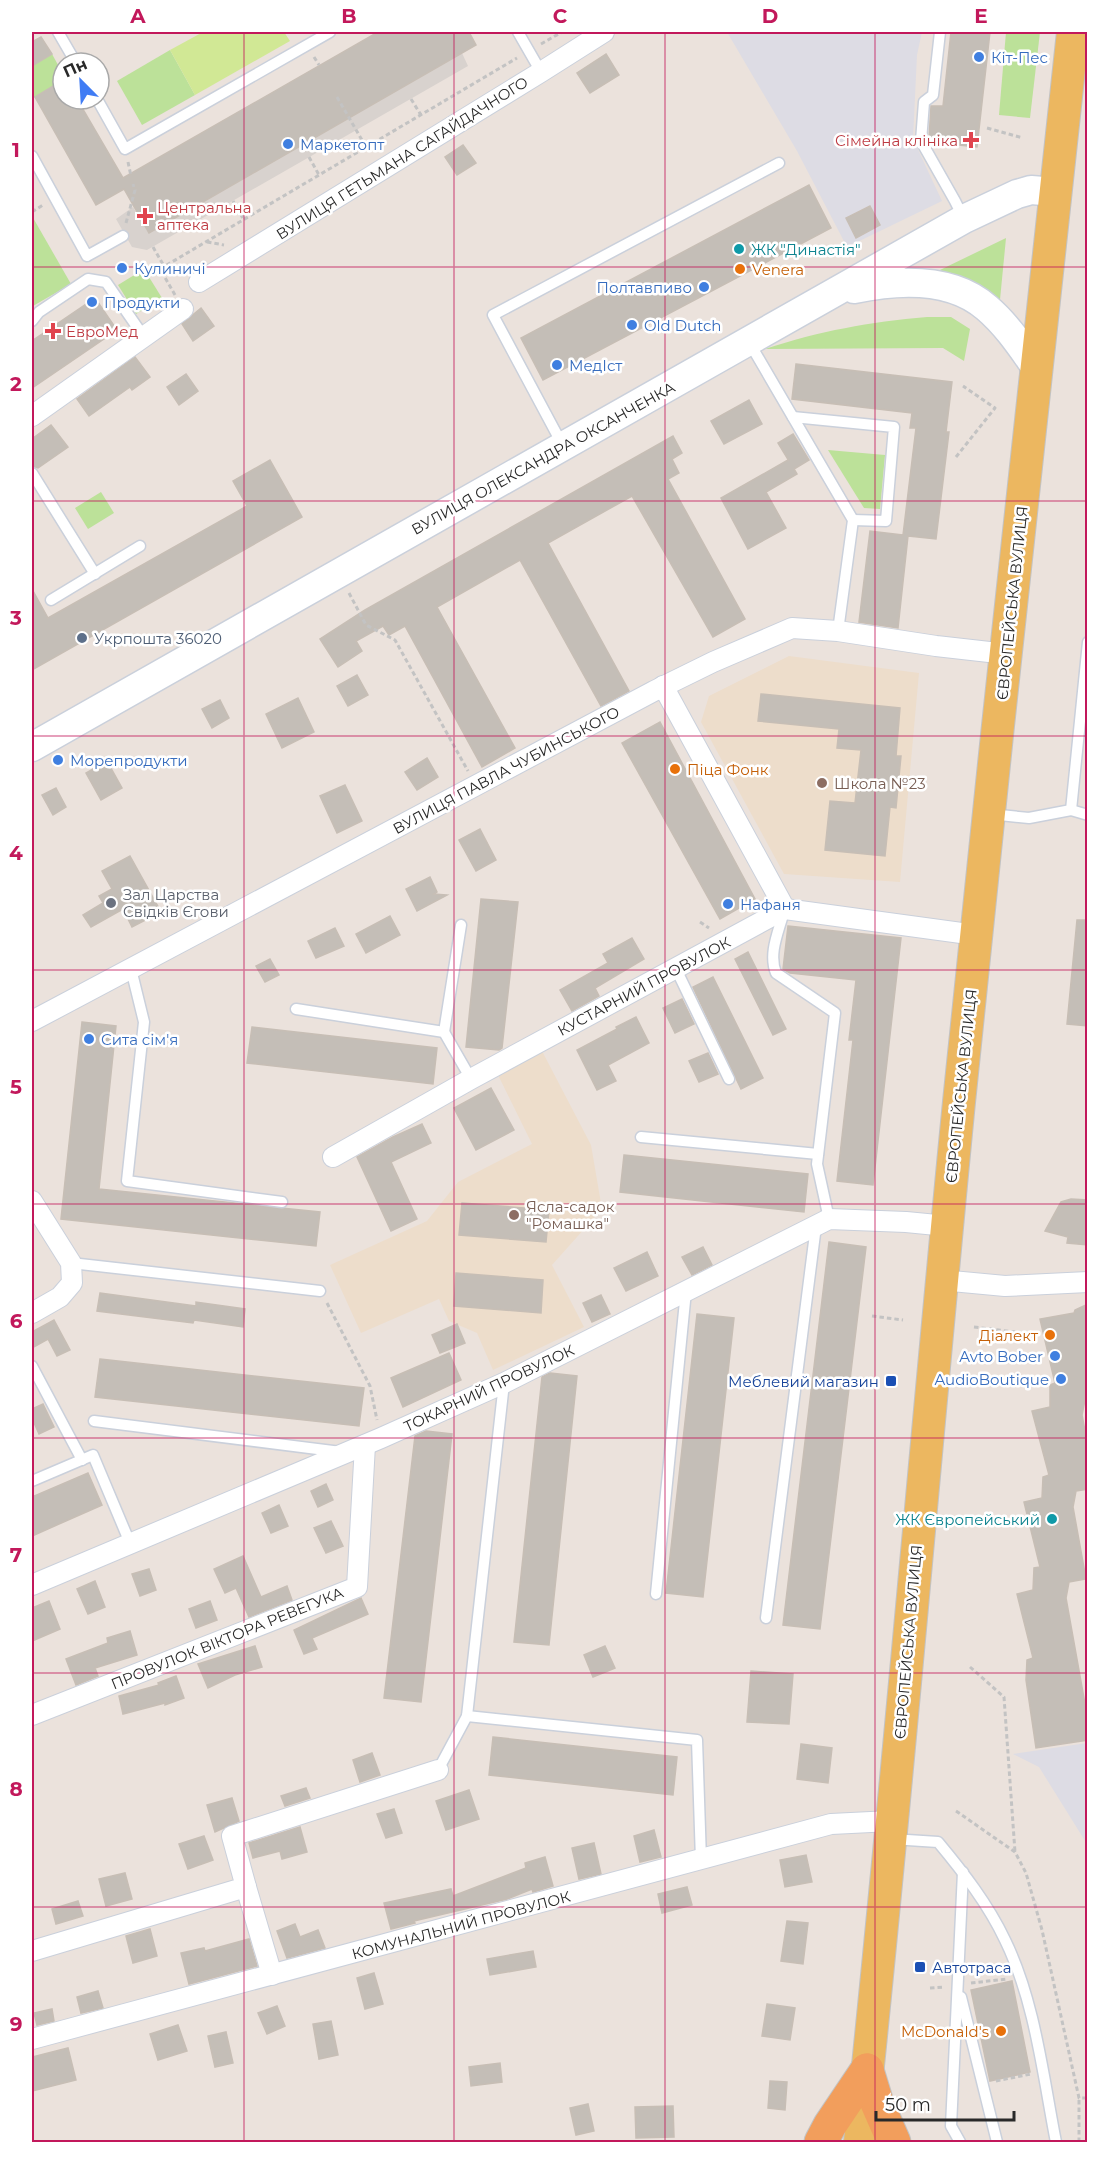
<svg xmlns="http://www.w3.org/2000/svg" width="1119" height="2174" font-family="Montserrat,sans-serif">
<rect width="100%" height="100%" fill="#ebe2dc"/>
<g fill="#dddce4">
<path d="M727,32H922L917,55L913,139L942,201L847,247L797,151Z"/>
<path d="M1087,1743H1088L1087,1844L1039,1767L1013,1754Z"/>
</g>
<g fill="#edddcb">
<path d="M789,656L919,673L900,882L784,874L701,722L709,696Z"/>
<path d="M542,1051L591,1145L602,1209L552,1265L584,1327L493,1370L477,1333L449,1321L439,1299L361,1333L330,1265L427,1221L458,1182L532,1144L498,1075Z"/>
</g>
<g fill="#bce199">
<path d="M1006,32H1040L1030,118L999,115Z"/>
<path d="M170,50L195,95L142,125L117,81Z"/>
<path d="M52,54L63,74V80L32,99V66Z"/>
<path d="M32,216L71,284L33,306L32,304Z"/>
<path d="M1006,238L999,310L941,276L940,270Z"/>
<path d="M144,269L162,298L136,314L118,285Z"/>
<path d="M927,317H951L970,329L964,361L943,348L765,349C820,331 869,322 927,317Z"/>
<path d="M828,450L885,455L880,509L864,508Z"/>
<path d="M101,492L114,513L88,529L75,508Z"/>
</g>
<path fill="#d1e895" d="M203,32H284L290,41L195,95L170,50Z"/>
<path fill="#d8d2ce" d="M462,53L468,66L147,250L132,247L116,219L133,207L149,233Z"/>
<g fill="#c4beb7" stroke="#c7beb5" stroke-width="1.5">
<path d="M378,32H469L476,45L149,233L124,189L96,205L35,97L63,80V99H77L123,178Z"/>
<path d="M951,32H990L977,147L930,142L929,139L931,106H943Z"/>
<path d="M41,37L52,54L32,66V42Z"/>
<path d="M606,54L619,75L590,93L577,73Z"/>
<path d="M463,145L476,163L457,175L445,157Z"/>
<path d="M809,185L831,228L543,380L521,338Z"/>
<path d="M870,206L880,225L856,238L846,218Z"/>
<path d="M95,298L117,330L32,388V341Z"/>
<path d="M201,308L214,326L193,341L182,324Z"/>
<path d="M135,357L150,377L132,390L130,387L89,416L77,399Z"/>
<path d="M796,364L952,382L946,432H949L936,539L908,536L898,628L859,622L870,531L903,535L916,428H910L912,413L792,399Z"/>
<path d="M186,374L198,391L179,405L167,387Z"/>
<path d="M749,400L762,424L724,444L711,421Z"/>
<path d="M51,425L68,447L38,468L32,466V439Z"/>
<path d="M793,434L809,460L794,469L797,474L766,492L786,528L748,549L721,498L788,460L789,461L778,443Z"/>
<path d="M673,436L682,453L672,459L679,473L668,479L745,619L713,637L632,496L548,543L629,691L601,706L520,560L437,607L515,748L482,767L405,626L389,635L383,626L356,641L362,651L338,667L320,639L365,610Z"/>
<path d="M270,460L302,517L32,670V589L48,618L247,506L233,481Z"/>
<path d="M357,675L368,695L348,706L337,686Z"/>
<path d="M761,694L900,708L896,756H901L896,808L890,807L885,856L825,850L830,801L855,803L861,750L837,748L839,729L758,721Z"/>
<path d="M298,698L314,732L282,748L266,714Z"/>
<path d="M220,700L229,718L212,728L202,709Z"/>
<path d="M660,722L755,899L720,919L622,743Z"/>
<path d="M427,758L438,777L417,790L405,772Z"/>
<path d="M107,761L122,788L101,800L86,773Z"/>
<path d="M345,785L362,821L337,833L320,796Z"/>
<path d="M56,788L66,807L53,815L42,795Z"/>
<path d="M480,829L496,860L476,871L459,840Z"/>
<path d="M130,856L161,912L132,927L123,909L91,927L83,915L103,903L99,896L112,889L102,871Z"/>
<path d="M430,877L437,892L434,894L447,895L417,911L406,889Z"/>
<path d="M481,899L518,902L502,1048L499,1050L466,1047Z"/>
<path d="M390,916L400,935L366,953L356,934Z"/>
<path d="M1077,920H1088V1026L1067,1024Z"/>
<path d="M788,926L901,938L873,1185L837,1181L853,1040H849L856,980L790,973L783,969Z"/>
<path d="M335,928L344,946L316,958L308,941Z"/>
<path d="M632,938L644,959L595,988L599,996L572,1011L560,990L608,963L603,954Z"/>
<path d="M748,952L786,1029L773,1035L735,959Z"/>
<path d="M270,959L279,975L265,982L256,966Z"/>
<path d="M713,977L763,1078L741,1089L693,987Z"/>
<path d="M682,999L694,1024L675,1033L663,1008Z"/>
<path d="M636,1017L649,1043L608,1065L616,1081L597,1090L577,1050L617,1029L616,1027Z"/>
<path d="M82,1022L116,1026L99,1189L320,1212L316,1246L61,1219Z"/>
<path d="M252,1027L437,1048L433,1084L247,1063Z"/>
<path d="M708,1053L718,1074L699,1082L689,1061Z"/>
<path d="M491,1088L514,1130L476,1150L454,1108Z"/>
<path d="M422,1124L431,1143L391,1162L417,1219L391,1231L357,1157L393,1137Z"/>
<path d="M624,1155L808,1174L804,1212L620,1192Z"/>
<path d="M1071,1199L1088,1200V1245L1067,1243L1068,1237L1045,1231L1061,1202Z"/>
<path d="M462,1203L549,1210L546,1242L459,1235Z"/>
<path d="M829,1242L866,1247L820,1629L783,1625Z"/>
<path d="M703,1247L712,1265L692,1275L682,1257Z"/>
<path d="M647,1252L658,1276L626,1291L614,1268Z"/>
<path d="M456,1273L543,1280L541,1313L454,1306Z"/>
<path d="M100,1293L196,1306V1302L245,1309L243,1327L194,1320L193,1323L97,1311Z"/>
<path d="M601,1295L610,1314L592,1322L583,1303Z"/>
<path d="M1086,1305L1088,1400H1085L1082,1415L1088,1447V1489L1076,1491L1073,1507L1086,1579L1069,1582L1066,1598L1085,1704L1088,1703V1740L1036,1748L1026,1680L1027,1660L1033,1658L1017,1594L1033,1590L1034,1568L1040,1567L1024,1502L1042,1498L1043,1477L1049,1475L1032,1411L1050,1407V1385L1055,1383L1040,1319L1074,1313L1075,1310Z"/>
<path d="M697,1314L734,1318L703,1597L666,1593Z"/>
<path d="M54,1320L70,1350L57,1356L48,1339L32,1348V1332Z"/>
<path d="M457,1324L465,1343L440,1353L432,1335Z"/>
<path d="M449,1353L461,1380L403,1407L391,1378Z"/>
<path d="M100,1359L364,1388L359,1426L95,1397Z"/>
<path d="M550,1373L577,1376L549,1645L514,1642L542,1377Z"/>
<path d="M43,1404L54,1427L39,1434L32,1418V1409Z"/>
<path d="M426,1431L452,1434L421,1702L384,1698L415,1436Z"/>
<path d="M88,1473L102,1505L32,1536V1497Z"/>
<path d="M326,1484L333,1500L318,1507L311,1491Z"/>
<path d="M279,1505L288,1526L271,1533L262,1513Z"/>
<path d="M331,1521L343,1546L326,1553L314,1528Z"/>
<path d="M243,1556L261,1597L287,1586L292,1600L249,1617L236,1588L225,1593L214,1569Z"/>
<path d="M149,1569L156,1590L140,1596L132,1574Z"/>
<path d="M95,1581L105,1607L88,1614L77,1589Z"/>
<path d="M361,1598L368,1614L312,1638L317,1649L304,1654L294,1630Z"/>
<path d="M49,1601L60,1629L32,1641V1608Z"/>
<path d="M210,1601L217,1620L196,1628L189,1609Z"/>
<path d="M130,1631L137,1655L95,1668L98,1676L76,1685L66,1659L108,1643L107,1638Z"/>
<path d="M255,1646L262,1667L235,1675L208,1688L198,1664Z"/>
<path d="M605,1646L615,1668L593,1677L584,1655Z"/>
<path d="M751,1671L793,1674L789,1724L747,1722Z"/>
<path d="M176,1676L184,1698L165,1705V1703L123,1714L119,1696L159,1685L158,1683Z"/>
<path d="M493,1737L677,1757L673,1795L489,1775Z"/>
<path d="M801,1744L832,1748L828,1783L797,1779Z"/>
<path d="M372,1753L380,1775L360,1782L353,1760Z"/>
<path d="M306,1788L310,1798L285,1806L281,1796Z"/>
<path d="M469,1790L479,1819L446,1830L436,1801Z"/>
<path d="M232,1798L239,1821L215,1832L207,1805Z"/>
<path d="M394,1809L402,1833L386,1838L377,1814Z"/>
<path d="M300,1827L307,1852L282,1859L280,1851L253,1858L249,1843Z"/>
<path d="M654,1830L661,1857L640,1862L634,1836Z"/>
<path d="M204,1836L213,1860L188,1869L179,1844Z"/>
<path d="M594,1843L601,1874L579,1879L572,1848Z"/>
<path d="M806,1855L812,1882L785,1887L780,1860Z"/>
<path d="M545,1857L553,1886L533,1892L532,1889L507,1899L414,1921L415,1923L391,1929L384,1903L451,1889L453,1896L526,1868L525,1863Z"/>
<path d="M125,1873L132,1899L106,1906L99,1879Z"/>
<path d="M687,1887L692,1905L662,1913L658,1894Z"/>
<path d="M78,1901L83,1916L56,1924L52,1909Z"/>
<path d="M787,1921L808,1923L803,1964L781,1961Z"/>
<path d="M295,1924L300,1937L318,1930L325,1948L287,1958L277,1931Z"/>
<path d="M150,1929L157,1956L133,1963L126,1936Z"/>
<path d="M249,1939L257,1966L189,1984L181,1953L204,1948L205,1951Z"/>
<path d="M533,1951L536,1967L490,1975L487,1959Z"/>
<path d="M374,1973L383,2004L365,2009L357,1978Z"/>
<path d="M1012,1981L1030,2072L990,2081L971,1990Z"/>
<path d="M98,1991L103,2008L81,2013L77,1997Z"/>
<path d="M767,2004L795,2008L790,2040L762,2036Z"/>
<path d="M277,2006L285,2026L267,2034L258,2013Z"/>
<path d="M52,2009L54,2021L37,2025L34,2013Z"/>
<path d="M331,2021L338,2055L319,2059L313,2024Z"/>
<path d="M178,2025L187,2051L158,2060L150,2034Z"/>
<path d="M226,2032L233,2063L215,2067L208,2036Z"/>
<path d="M68,2048L76,2080L32,2091V2057Z"/>
<path d="M500,2063L502,2082L471,2086L469,2067Z"/>
<path d="M770,2081L787,2082L785,2110L768,2108Z"/>
<path d="M588,2104L594,2131L576,2135L570,2108Z"/>
<path d="M673,2106L674,2137L636,2138L635,2107Z"/>
</g>
<g fill="none" stroke-linecap="round" stroke-linejoin="round">
<g stroke="#cad0db" stroke-width="13">
<g id="service">
<path d="M58,32L76,63"/>
<path d="M518,32L541,72"/>
<path d="M940,32L933,95L924,102L921,141L955,201L964,219"/>
<path d="M97,99L125,149L330,32"/>
<path d="M32,156L87,256L123,236"/>
<path d="M32,321L39,312L88,279L106,282L144,337"/>
<path d="M749,342L853,520L838,631"/>
<path d="M793,417L894,427L886,521L853,520"/>
<path d="M562,444L493,315L779,163"/>
<path d="M32,473L95,574"/>
<path d="M51,600L140,546"/>
<path d="M1071,810L1088,815"/>
<path d="M990,814L1029,818L1071,810L1088,642"/>
<path d="M784,911C779,931 768,953 776,973L835,1013L817,1164L829,1219"/>
<path d="M131,969L144,1022L127,1181L282,1202"/>
<path d="M676,969L729,1079"/>
<path d="M296,1009L444,1032L461,925"/>
<path d="M444,1032L471,1079"/>
<path d="M641,1137L818,1154"/>
<path d="M71,1263L320,1291"/>
<path d="M32,1366L82,1460"/>
<path d="M94,1421L341,1452"/>
<path d="M32,1481L93,1455L130,1543"/>
<path d="M656,1594L686,1291"/>
<path d="M766,1618L816,1226"/>
<path d="M467,1716L697,1740L701,1860"/>
<path d="M438,1770L467,1716L504,1383"/>
<path d="M892,1839L938,1842C963,1872 988,1904 1005,1940C1035,2001 1043,2076 1056,2142"/>
<path d="M961,1997L997,2142"/>
<path d="M960,2142L951,2126L963,1872"/>
</g>
</g>
<g stroke="#cad0db" stroke-width="22">
<g id="minor">
<path d="M199,282L541,72L604,32"/>
<path d="M32,416L183,309"/>
<path d="M663,686L785,909"/>
<path d="M32,1021L654,691L713,662L792,628L838,631L936,646L1007,654"/>
<path d="M333,1157L471,1079L785,909L976,935"/>
<path d="M32,1201L71,1263L72,1283L60,1297L32,1313"/>
<path d="M941,1280L1005,1286L1088,1282"/>
<path d="M32,1585L381,1438L504,1383L829,1219L906,1222L947,1226"/>
<path d="M32,1715L357,1587L365,1445"/>
<path d="M246,1887L272,1975"/>
<path d="M32,1951L246,1887L232,1836L438,1770"/>
<path d="M32,2039L831,1824L891,1821"/>
</g>
</g>
<g stroke="#cad0db" stroke-width="31">
<g id="secondary">
<path d="M854,289C897,280 952,277 987,308C1007,325 1022,348 1037,369"/>
<path d="M32,747L964,219L1017,194L1031,190L1056,192"/>
</g>
</g>
<g stroke="#c3c3c3" stroke-width="34">
<path id="primary" d="M860,2142C897,1796 925,1449 959,1102C994,745 1036,389 1073,32"/>
</g>
<g stroke="#c3c3c3" stroke-width="35">
<g id="trunk">
<path d="M867,2070L877,2103L894,2142"/>
<path d="M821,2142L830,2125L867,2070"/>
</g>
</g>
<g stroke="#c3c3c3" stroke-width="3" stroke-dasharray="4.5 3" stroke-linecap="butt">
<path d="M541,44L562,32"/>
<path d="M314,57L319,65"/>
<path d="M337,97L366,147"/>
<path d="M411,99L421,115"/>
<path d="M987,128L1023,138"/>
<path d="M309,157L319,175"/>
<path d="M128,162L131,176"/>
<path d="M233,201L244,220"/>
<path d="M32,212L43,205"/>
<path d="M126,223L135,190L133,184"/>
<path d="M207,242L224,245"/>
<path d="M153,247L164,266"/>
<path d="M175,295L160,269L517,58"/>
<path d="M956,457L995,408L963,386"/>
<path d="M349,593L366,625L395,640L468,771"/>
<path d="M700,922L709,928"/>
<path d="M327,1303L370,1386L377,1420"/>
<path d="M872,1316L903,1320"/>
<path d="M974,1327L1015,1332"/>
<path d="M970,1667L1004,1697L1015,1852"/>
<path d="M956,1811L1015,1852L1026,1873L1042,1930L1079,2098H1088"/>
<path d="M971,1983L1007,1979"/>
<path d="M930,1988L944,1987"/>
<path d="M996,2081L1031,2074"/>
<path d="M1079,2142V2098"/>
</g>
<use href="#service" stroke="#fff" stroke-width="10"/>
<use href="#minor" stroke="#fff" stroke-width="20"/>
<use href="#secondary" stroke="#fff" stroke-width="28"/>
<use href="#primary" stroke="#ecb760" stroke-width="32"/>
<use href="#trunk" stroke="#f29e5c" stroke-width="33"/>
</g>
<path fill="none" stroke="#c2185b" stroke-width="1.5" stroke-opacity="0.55" d="M244,32V2142M454,32V2142M665,32V2142M875,32V2142M32,267H1088M32,501H1088M32,736H1088M32,970H1088M32,1204H1088M32,1438H1088M32,1673H1088M32,1907H1088"/>
<g fill="#3f7fe0" stroke="#fff" stroke-width="2">
<circle cx="979" cy="57" r="6"/>
<circle cx="288" cy="144" r="6"/>
<circle cx="122" cy="268" r="6"/>
<circle cx="704" cy="287" r="6"/>
<circle cx="92" cy="302" r="6"/>
<circle cx="632" cy="325" r="6"/>
<circle cx="557" cy="365" r="6"/>
<circle cx="58" cy="760" r="6"/>
<circle cx="728" cy="904" r="6"/>
<circle cx="89" cy="1039" r="6"/>
<circle cx="1055" cy="1356" r="6"/>
<circle cx="1061" cy="1379" r="6"/>
</g>
<g fill="#e0444e" stroke="#fff" stroke-width="2">
<path d="M968 131h6v6h6v6h-6v6h-6v-6h-6v-6h6z"/>
<path d="M142 207h6v6h6v6h-6v6h-6v-6h-6v-6h6z"/>
<path d="M50 322h6v6h6v6h-6v6h-6v-6h-6v-6h6z"/>
</g>
<g fill="#0f9aa8" stroke="#fff" stroke-width="2">
<circle cx="739" cy="249" r="6"/>
<circle cx="1052" cy="1519" r="6"/>
</g>
<g fill="#e8710a" stroke="#fff" stroke-width="2">
<circle cx="740" cy="269" r="6"/>
<circle cx="675" cy="769" r="6"/>
<circle cx="1050" cy="1335" r="6"/>
<circle cx="1001" cy="2031" r="6"/>
</g>
<circle fill="#5c6f8a" stroke="#fff" stroke-width="2" cx="82" cy="638" r="6"/>
<g fill="#8d6e63" stroke="#fff" stroke-width="2">
<circle cx="822" cy="783" r="6"/>
<circle cx="514" cy="1215" r="6"/>
</g>
<circle fill="#6b7280" stroke="#fff" stroke-width="2" cx="111" cy="903" r="6"/>
<g fill="#1a4fb4" stroke="#fff" stroke-width="2">
<rect x="885" y="1375" width="12" height="12" rx="3"/>
<rect x="914" y="1961" width="12" height="12" rx="3"/>
</g>
<g text-anchor="middle" dominant-baseline="central" stroke-width="5" stroke-linejoin="round" paint-order="stroke">
<g font-size="15" fill="#366cbe" stroke="#fff" text-anchor="start">
<text x="991" y="57">Кіт-Пес</text>
<text x="300" y="144">Маркетопт</text>
<text x="134" y="268">Кулиничі</text>
<text x="692" y="287" text-anchor="end">Полтавпиво</text>
<text x="104" y="302">Продукти</text>
<text x="644" y="325">Old Dutch</text>
<text x="569" y="365">МедІст</text>
<text x="70" y="760">Морепродукти</text>
<text x="740" y="904">Нафаня</text>
<text x="101" y="1039">Сита сім'я</text>
<text x="1043" y="1356" text-anchor="end">Avto Bober</text>
<text x="1049" y="1379" text-anchor="end">AudioBoutique</text>
</g>
<g font-size="15" fill="#be3a42" stroke="#fff" text-anchor="start">
<text x="958" y="140" text-anchor="end">Сімейна клініка</text>
<text x="157" y="207">Центральна<tspan x="157" dy="17">аптека</tspan></text>
<text x="66" y="331">ЕвроМед</text>
</g>
<g font-size="15" fill="#292929" stroke="#fff">
<text transform="translate(402 158) rotate(-32)">ВУЛИЦЯ ГЕТЬМАНА САГАЙДАЧНОГО</text>
<text transform="translate(543 458) rotate(-29)">ВУЛИЦЯ ОЛЕКСАНДРА ОКСАНЧЕНКА</text>
<text transform="translate(1012 603) rotate(-84)">ЄВРОПЕЙСЬКА ВУЛИЦЯ</text>
<text transform="translate(506 770) rotate(-28)">ВУЛИЦЯ ПАВЛА ЧУБИНСЬКОГО</text>
<text transform="translate(644 986) rotate(-28)">КУСТАРНИЙ ПРОВУЛОК</text>
<text transform="translate(961 1086) rotate(-84)">ЄВРОПЕЙСЬКА ВУЛИЦЯ</text>
<text transform="translate(489 1388) rotate(-25)">ТОКАРНИЙ ПРОВУЛОК</text>
<text transform="translate(227 1638) rotate(-22)">ПРОВУЛОК ВІКТОРА РЕВЕГУКА</text>
<text transform="translate(908 1642) rotate(-85)">ЄВРОПЕЙСЬКА ВУЛИЦЯ</text>
<text transform="translate(461 1925) rotate(-15)">КОМУНАЛЬНИЙ ПРОВУЛОК</text>
</g>
<g font-size="15" fill="#0d838f" stroke="#fff" text-anchor="start">
<text x="751" y="249">ЖК "Династія"</text>
<text x="1040" y="1519" text-anchor="end">ЖК Європейський</text>
</g>
<g font-size="15" fill="#c56008" stroke="#fff" text-anchor="start">
<text x="752" y="269">Venera</text>
<text x="687" y="769">Піца Фонк</text>
<text x="1038" y="1335" text-anchor="end">Діалект</text>
<text x="989" y="2031" text-anchor="end">McDonald's</text>
</g>
<g font-size="15" fill="#4e5e75" stroke="#fff" text-anchor="start">
<text x="94" y="638">Укрпошта 36020</text>
</g>
<g font-size="15" fill="#785e54" stroke="#fff" text-anchor="start">
<text x="834" y="783">Школа №23</text>
<text x="526" y="1206">Ясла-садок<tspan x="526" dy="17">"Ромашка"</tspan></text>
</g>
<g font-size="15" fill="#5b616d" stroke="#fff" text-anchor="start">
<text x="123" y="894">Зал Царства<tspan x="123" dy="17">Cвідків Єгови</tspan></text>
</g>
<g font-size="15" fill="#164399" stroke="#fff" text-anchor="end">
<text x="879" y="1381">Меблевий магазин</text>
<text x="932" y="1967" text-anchor="start">Автотраса</text>
</g>
</g>
<rect width="1119" height="2174" fill="none" stroke="#ffffff" stroke-width="66"/>
<g transform="translate(81 81) rotate(336)"><circle r="28" fill="#ffffff" stroke="#a9a9a9" stroke-width="1.5"/>
<path d="M0-4.5L10 22L0 15L-10 22Z" fill="#407cf4"/>
<text y="-9" font-size="16" font-weight="bold" text-anchor="middle" fill="#292929">Пн</text>
</g>
<path d="M876 2111v9h138v-9" fill="none" stroke="#292929" stroke-width="3"/>
<text x="885" y="2111" font-size="18" fill="#292929" stroke="#ffffff" stroke-width="4.5" paint-order="stroke">50 m</text>
<rect x="33" y="33" width="1053" height="2108" fill="none" stroke="#c2185b" stroke-width="2"/>
<g font-size="20" text-anchor="middle" font-weight="bold" fill="#c2185b">
<text x="138" y="23">A</text>
<text x="349" y="23">B</text>
<text x="560" y="23">C</text>
<text x="770" y="23">D</text>
<text x="981" y="23">E</text>
<text x="16" y="157">1</text>
<text x="16" y="391">2</text>
<text x="16" y="625">3</text>
<text x="16" y="860">4</text>
<text x="16" y="1094">5</text>
<text x="16" y="1328">6</text>
<text x="16" y="1562">7</text>
<text x="16" y="1796">8</text>
<text x="16" y="2031">9</text>
</g>
</svg>
